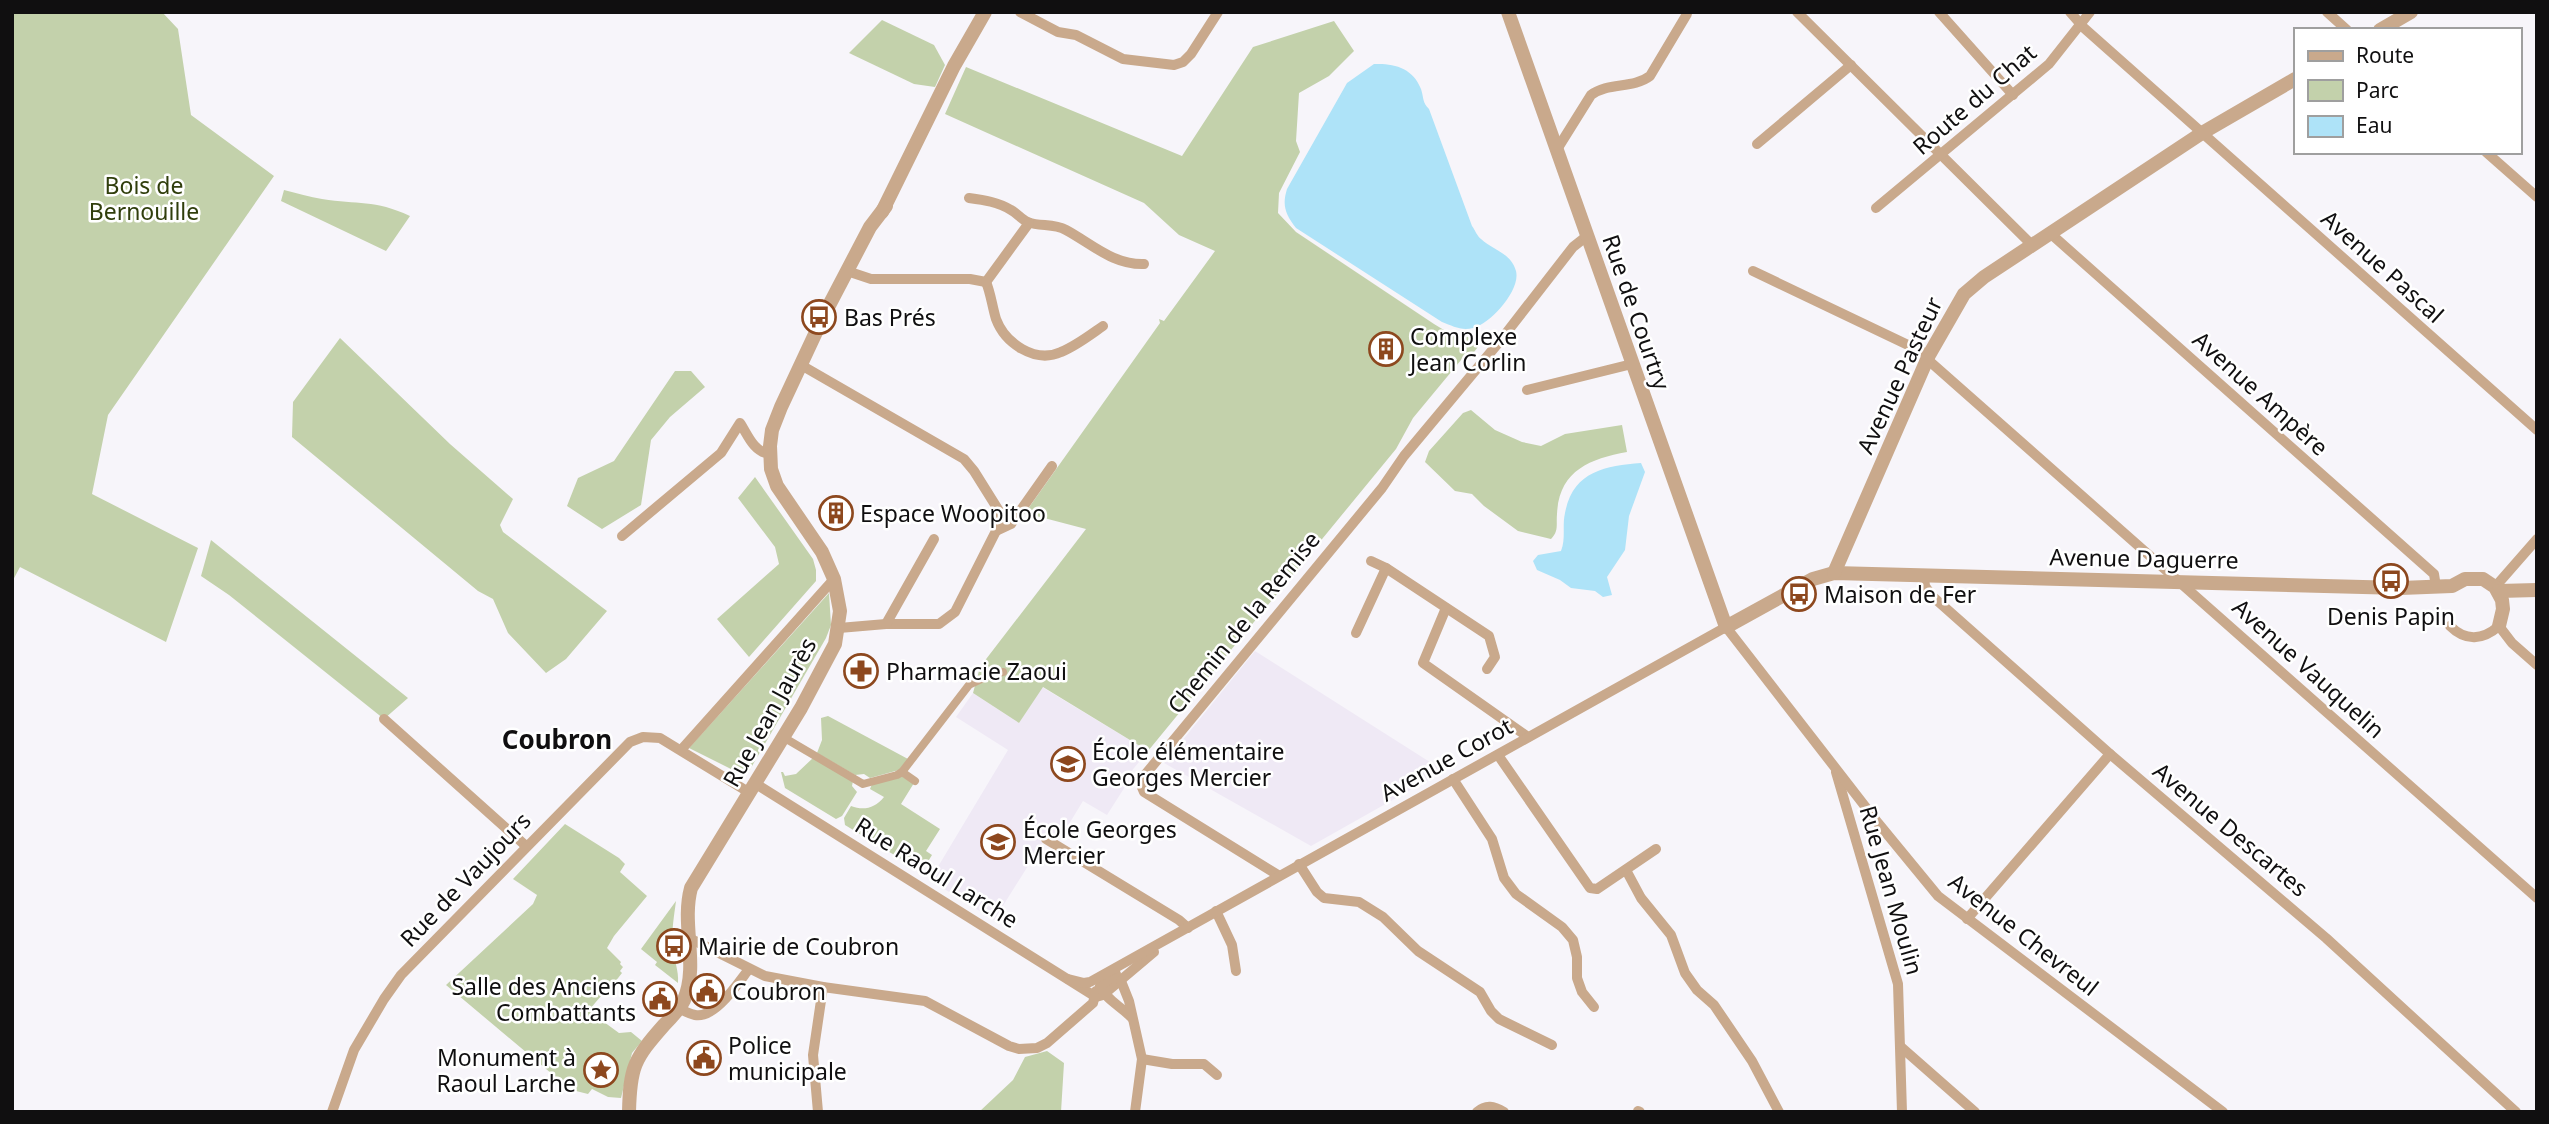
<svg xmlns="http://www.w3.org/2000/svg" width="2549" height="1124" font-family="'Noto Sans',sans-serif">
<rect width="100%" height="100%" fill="#f7f5fa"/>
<g fill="#efe9f5">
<path d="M1255,651L1444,771L1311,846L1164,763Z"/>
<path d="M1042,687L1148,751L1125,779L1128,782L1107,815L1083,801L1061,837L1050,831L994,920L930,880L1008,750L956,717L973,693L1019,723Z"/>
</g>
<g fill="#c3d1ab">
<path d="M12,12H162L178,29L191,115L274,176L108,415L92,494L198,548L166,642L20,567L12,582Z"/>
<path d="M882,20L934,45L945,65L935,87L914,84L849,53Z"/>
<path d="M1334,21L1354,51L1329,76L1299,93L1296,141L1300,152L1279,193L1278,213L1296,232L1434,324C1452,335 1460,341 1481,334L1484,339L1471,356L1466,354L1413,418L1396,449L1148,751L1043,687L1019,723L973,693L980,667L1086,529L1025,513L1160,323L1159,319L1164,321L1215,251L1179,235L1144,203L945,114L966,67L1182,156L1253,47Z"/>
<path d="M284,190C297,193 310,197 322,199C358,205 374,199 410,216L386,251L281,201Z"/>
<path d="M340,338L450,444L513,499L500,525L503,532L607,611L566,659L546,673L508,633L493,599L478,591L292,437L293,402Z"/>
<path d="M675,371H691L705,387L670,417L651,440L641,505L602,529L567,506L578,478L614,461Z"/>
<path d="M1471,410L1495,430L1522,442L1541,446L1565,434L1622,425L1627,452C1589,459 1559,471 1557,514C1556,525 1559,531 1551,539L1518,531L1484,506L1472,494L1455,491L1425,462L1429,451L1463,413Z"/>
<path d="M755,477L813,559L816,570V581L749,657L717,619L779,564L775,547L738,498Z"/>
<path d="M211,540L408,698L384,719L229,595L201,576Z"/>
<path d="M829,593L831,625L826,638L748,773L741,774L689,748Z"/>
<path d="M828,716L908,759L899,770L870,778L864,774L855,775L817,753L822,740L821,718Z"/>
<path d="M814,757L853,781L852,786L857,792L842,816L836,819L785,788L781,772H783L785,776L796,774Z"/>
<path d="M901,776L914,783L901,804L940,829L926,851L932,855L924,868L918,864L914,867L845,825L844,818L851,806C864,811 875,808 884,797L870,789L872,784Z"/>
<path d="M565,824L619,858L625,864L620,872L647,896L614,936L607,948L621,962L620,964L623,967L620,971L622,973C612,987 598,997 589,1011L619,1033L631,1032L642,1041L632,1053L621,1098L608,1097L592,1089L588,1094L576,1091L558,1079L446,985L533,904L537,895L513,879Z"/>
<path d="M676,901C674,917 671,932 673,948C674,961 679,970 678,983L655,965L657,962L641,949Z"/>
<path d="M1047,1051L1064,1063L1061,1112H979L1013,1080L1025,1057Z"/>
</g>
<g fill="#aee3f8">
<path d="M1374,64C1394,63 1413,68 1421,89C1424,98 1422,102 1429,109L1472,226C1475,230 1477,236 1481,239C1493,250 1511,253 1516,271C1521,290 1490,324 1473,328C1461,331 1453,326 1442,322L1296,228C1285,214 1282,205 1287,189L1347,83Z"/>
<path d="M1641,463L1645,472L1629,516L1625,550L1607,577L1612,595L1603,597L1595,591L1571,588L1560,580L1537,570L1533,561L1538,555L1561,551C1566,538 1562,526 1565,513C1573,471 1605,466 1641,463Z"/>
</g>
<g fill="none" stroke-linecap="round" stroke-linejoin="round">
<g stroke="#c9a98c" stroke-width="8">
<path d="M783,737L863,784L897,775L902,772L969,685L992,674L1003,672"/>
<path d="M902,772L915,781"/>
</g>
<g stroke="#c9a98c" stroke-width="10">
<path d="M1020,12L1058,32L1076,35L1123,59L1174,65L1183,62L1191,54L1218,12"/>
<path d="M1797,12L2032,245"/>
<path d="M1939,12L2013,95"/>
<path d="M2070,12L2084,28L2537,430"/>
<path d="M2327,12L2347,30"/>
<path d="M1757,144L1851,65"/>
<path d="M1556,151L1591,95C1608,82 1633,89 1650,76L1687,14L1686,12"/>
<path d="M2486,152L2537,197"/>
<path d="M969,198C984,200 998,202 1011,210C1017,213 1022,220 1028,222C1040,227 1053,223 1066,230C1092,244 1113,265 1144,264"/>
<path d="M1876,208L2049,64L2090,12"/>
<path d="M2051,234L2434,574L2436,587"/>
<path d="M847,271L871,279H970L986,282"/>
<path d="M1753,271L1929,355"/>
<path d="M986,282C991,294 992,306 996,319C1005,343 1035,364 1061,352C1076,346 1090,335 1103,326"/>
<path d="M986,282L1029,223"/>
<path d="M1927,359L2537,898"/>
<path d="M801,365L964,459L974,471L999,511L996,531L955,612L939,624H886L839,628"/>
<path d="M1527,390L1632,364"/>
<path d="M996,531L1011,524L1052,466"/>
<path d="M622,536L721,453L740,423C748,435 753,451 769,454"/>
<path d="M1371,561L1386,568L1489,636L1495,657L1487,669"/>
<path d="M1924,577L1925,586L1932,596L2110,754L2326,938L2516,1112"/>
<path d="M2495,587L2537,539"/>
<path d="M1446,608L1423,663L1528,737"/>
<path d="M886,624L934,539"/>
<path d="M2450,626C2466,642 2483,640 2499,626L2512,643L2537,665"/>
<path d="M1356,633L1386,568"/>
<path d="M384,719L526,846"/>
<path d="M681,750L834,579"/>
<path d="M1498,755L1590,888L1597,889L1656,849"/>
<path d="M1836,772L1898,984L1902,1112"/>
<path d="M1453,779L1492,839L1504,878L1516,894L1562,927L1573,940L1577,957V978L1582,992L1594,1007"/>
<path d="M756,784L1096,997L1103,995L1154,952"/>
<path d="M1046,839L1179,920L1188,928"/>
<path d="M1299,864L1317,892L1324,898L1359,902L1383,917L1418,951L1480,992L1491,1011L1499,1019L1552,1045"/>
<path d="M1626,870L1641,898L1671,935L1685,973L1697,990L1714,1005L1752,1061L1779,1112"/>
<path d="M1278,875L1144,792L1141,785L1144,776L1382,488L1404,456L1500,341L1573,247L1587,236"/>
<path d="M1216,911L1232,945L1236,971"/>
<path d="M1967,919L2110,754"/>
<path d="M689,938L765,976L823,987L925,1001L1009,1046L1019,1049L1037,1048L1047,1043L1093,1003L1096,991"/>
<path d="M1116,974L1100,986C1105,999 1122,1007 1132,1018"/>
<path d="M1068,979L1084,983L1090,982L1726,627L1878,823L1938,896L2223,1112"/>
<path d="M1121,981L1129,1001L1142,1059L1135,1112"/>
<path d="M679,1008C684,1011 690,1014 695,1015C715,1019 738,983 749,969"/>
<path d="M1901,1047L1975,1112"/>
<path d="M1142,1059L1172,1064H1204L1217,1075"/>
<path d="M1638,1111L1640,1112"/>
<path d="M332,1112L354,1050L384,999L401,975L630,742L643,737L660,738L750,793"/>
<path d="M818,1112L813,1055L823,987"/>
<path d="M1477,1112C1486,1104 1494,1106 1504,1112"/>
</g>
<g stroke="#c9a98c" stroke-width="14">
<path d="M1508,12L1726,627L1813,579L1834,573L2401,588L2452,586L2465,579H2483L2495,587L2502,600L2503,609L2499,626"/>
<path d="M2380,30L2411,12"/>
<path d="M882,212L954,66L985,12"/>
<path d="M1834,573L1929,355L1964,294L1984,277L2202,133L2295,79"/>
<path d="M2499,591L2537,590"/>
<path d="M629,1112C630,1067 634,1059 664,1025C671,1018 679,1010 684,1000C699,964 681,925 691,888L801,708L835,644L840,611L834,579L822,552L777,486L771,469L770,446L772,430L781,407L824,315L870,227L886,206"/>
</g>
</g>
<defs>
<g id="bus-ring" transform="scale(1.75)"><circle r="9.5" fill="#fff" stroke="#8d481e" stroke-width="1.5"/><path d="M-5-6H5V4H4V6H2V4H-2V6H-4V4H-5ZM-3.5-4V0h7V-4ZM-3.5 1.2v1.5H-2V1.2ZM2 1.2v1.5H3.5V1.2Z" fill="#8d481e"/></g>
<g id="building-ring" transform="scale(1.75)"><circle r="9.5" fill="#fff" stroke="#8d481e" stroke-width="1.5"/><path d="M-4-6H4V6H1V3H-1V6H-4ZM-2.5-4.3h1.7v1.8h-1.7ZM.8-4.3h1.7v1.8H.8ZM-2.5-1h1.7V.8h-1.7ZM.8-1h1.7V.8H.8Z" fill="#8d481e"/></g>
<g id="pharmacy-ring" transform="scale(1.75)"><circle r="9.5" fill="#fff" stroke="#8d481e" stroke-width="1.5"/><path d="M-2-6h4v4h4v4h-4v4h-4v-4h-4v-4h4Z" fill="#8d481e"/></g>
<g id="school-ring" transform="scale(1.75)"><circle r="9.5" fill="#fff" stroke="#8d481e" stroke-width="1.5"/><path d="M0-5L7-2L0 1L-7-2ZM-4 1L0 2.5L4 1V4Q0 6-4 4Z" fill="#8d481e"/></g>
<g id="civic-ring" transform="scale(1.75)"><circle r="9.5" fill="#fff" stroke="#8d481e" stroke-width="1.5"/><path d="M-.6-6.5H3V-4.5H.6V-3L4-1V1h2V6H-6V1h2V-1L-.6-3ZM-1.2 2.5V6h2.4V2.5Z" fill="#8d481e"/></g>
<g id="sight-ring" transform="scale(1.75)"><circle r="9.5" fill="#fff" stroke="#8d481e" stroke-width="1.5"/><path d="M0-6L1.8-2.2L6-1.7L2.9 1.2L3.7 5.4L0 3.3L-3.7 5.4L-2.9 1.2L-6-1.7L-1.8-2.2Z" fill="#8d481e"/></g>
</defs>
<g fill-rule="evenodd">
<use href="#bus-ring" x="819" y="317"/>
<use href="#building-ring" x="1386" y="349"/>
<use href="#building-ring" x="836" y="513"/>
<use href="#bus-ring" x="2391" y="581"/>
<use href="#bus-ring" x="1799" y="594"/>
<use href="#pharmacy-ring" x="861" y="671"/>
<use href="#school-ring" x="1068" y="764"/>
<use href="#school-ring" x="998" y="842"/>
<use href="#bus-ring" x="674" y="946"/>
<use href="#civic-ring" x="707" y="991"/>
<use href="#civic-ring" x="660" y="999"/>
<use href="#civic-ring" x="704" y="1058"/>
<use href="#sight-ring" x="601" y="1070"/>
</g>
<g text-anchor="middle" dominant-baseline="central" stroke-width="5" stroke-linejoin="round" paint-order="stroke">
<g font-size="23" fill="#100f10" stroke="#fff">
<text transform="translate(1974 99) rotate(-41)">Route du Chat</text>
<text transform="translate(2383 266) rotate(42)">Avenue Pascal</text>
<text transform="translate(1637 312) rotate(71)">Rue de Courtry</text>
<text transform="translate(1899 375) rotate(-65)">Avenue Pasteur</text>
<text transform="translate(2261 393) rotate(42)">Avenue Ampère</text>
<text transform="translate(2144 558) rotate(1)">Avenue Daguerre</text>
<text transform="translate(1243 622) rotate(-51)">Chemin de la Remise</text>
<text transform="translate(2309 668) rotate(42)">Avenue Vauquelin</text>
<text transform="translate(769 712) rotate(-61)">Rue Jean Jaurès</text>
<text transform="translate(1446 759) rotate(-29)">Avenue Corot</text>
<text transform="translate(2231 829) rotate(40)">Avenue Descartes</text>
<text transform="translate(937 872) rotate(32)">Rue Raoul Larche</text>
<text transform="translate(465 879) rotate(-46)">Rue de Vaujours</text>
<text transform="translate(1892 890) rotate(74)">Rue Jean Moulin</text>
<text transform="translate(2024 934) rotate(38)">Avenue Chevreul</text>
</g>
<g font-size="23" fill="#303e0c" stroke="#fff">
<text x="144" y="185">Bois de<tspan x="144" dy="26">Bernouille</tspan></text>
</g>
<g font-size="23" fill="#100f10" stroke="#fff" text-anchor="start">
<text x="844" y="317">Bas Prés</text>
<text x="1410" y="336">Complexe<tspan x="1410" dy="26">Jean Corlin</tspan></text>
<text x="860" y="513">Espace Woopitoo</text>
<text x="1824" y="594">Maison de Fer</text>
<text x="2391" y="616" text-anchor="middle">Denis Papin</text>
<text x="886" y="671">Pharmacie Zaoui</text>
<text x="1092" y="751">École élémentaire<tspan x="1092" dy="26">Georges Mercier</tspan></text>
<text x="1023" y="829">École Georges<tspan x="1023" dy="26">Mercier</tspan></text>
<text x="698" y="946">Mairie de Coubron</text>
<text x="636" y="986" text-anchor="end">Salle des Anciens<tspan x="636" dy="26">Combattants</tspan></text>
<text x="732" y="991">Coubron</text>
<text x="728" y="1045">Police<tspan x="728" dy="26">municipale</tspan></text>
<text x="576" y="1057" text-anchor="end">Monument à<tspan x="576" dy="26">Raoul Larche</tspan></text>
</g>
<g font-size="26" font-weight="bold" fill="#100f10" stroke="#fff">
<text x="557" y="739">Coubron</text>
</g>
</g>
<rect width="2549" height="1124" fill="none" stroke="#100f10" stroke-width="28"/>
<rect x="2294" y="28" width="228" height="126" fill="#ffffff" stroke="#9f9f9f" stroke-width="2"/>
<rect x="2308" y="51" width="35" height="10" fill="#c9a98c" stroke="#9f9f9f" stroke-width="2"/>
<text x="2356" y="63" font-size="21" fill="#100f10">Route</text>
<rect x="2308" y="80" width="35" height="21" fill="#c3d1ab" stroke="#9f9f9f" stroke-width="2"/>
<text x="2356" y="98" font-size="21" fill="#100f10">Parc</text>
<rect x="2308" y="116" width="35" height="21" fill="#aee3f8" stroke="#9f9f9f" stroke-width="2"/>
<text x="2356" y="133" font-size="21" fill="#100f10">Eau</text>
</svg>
